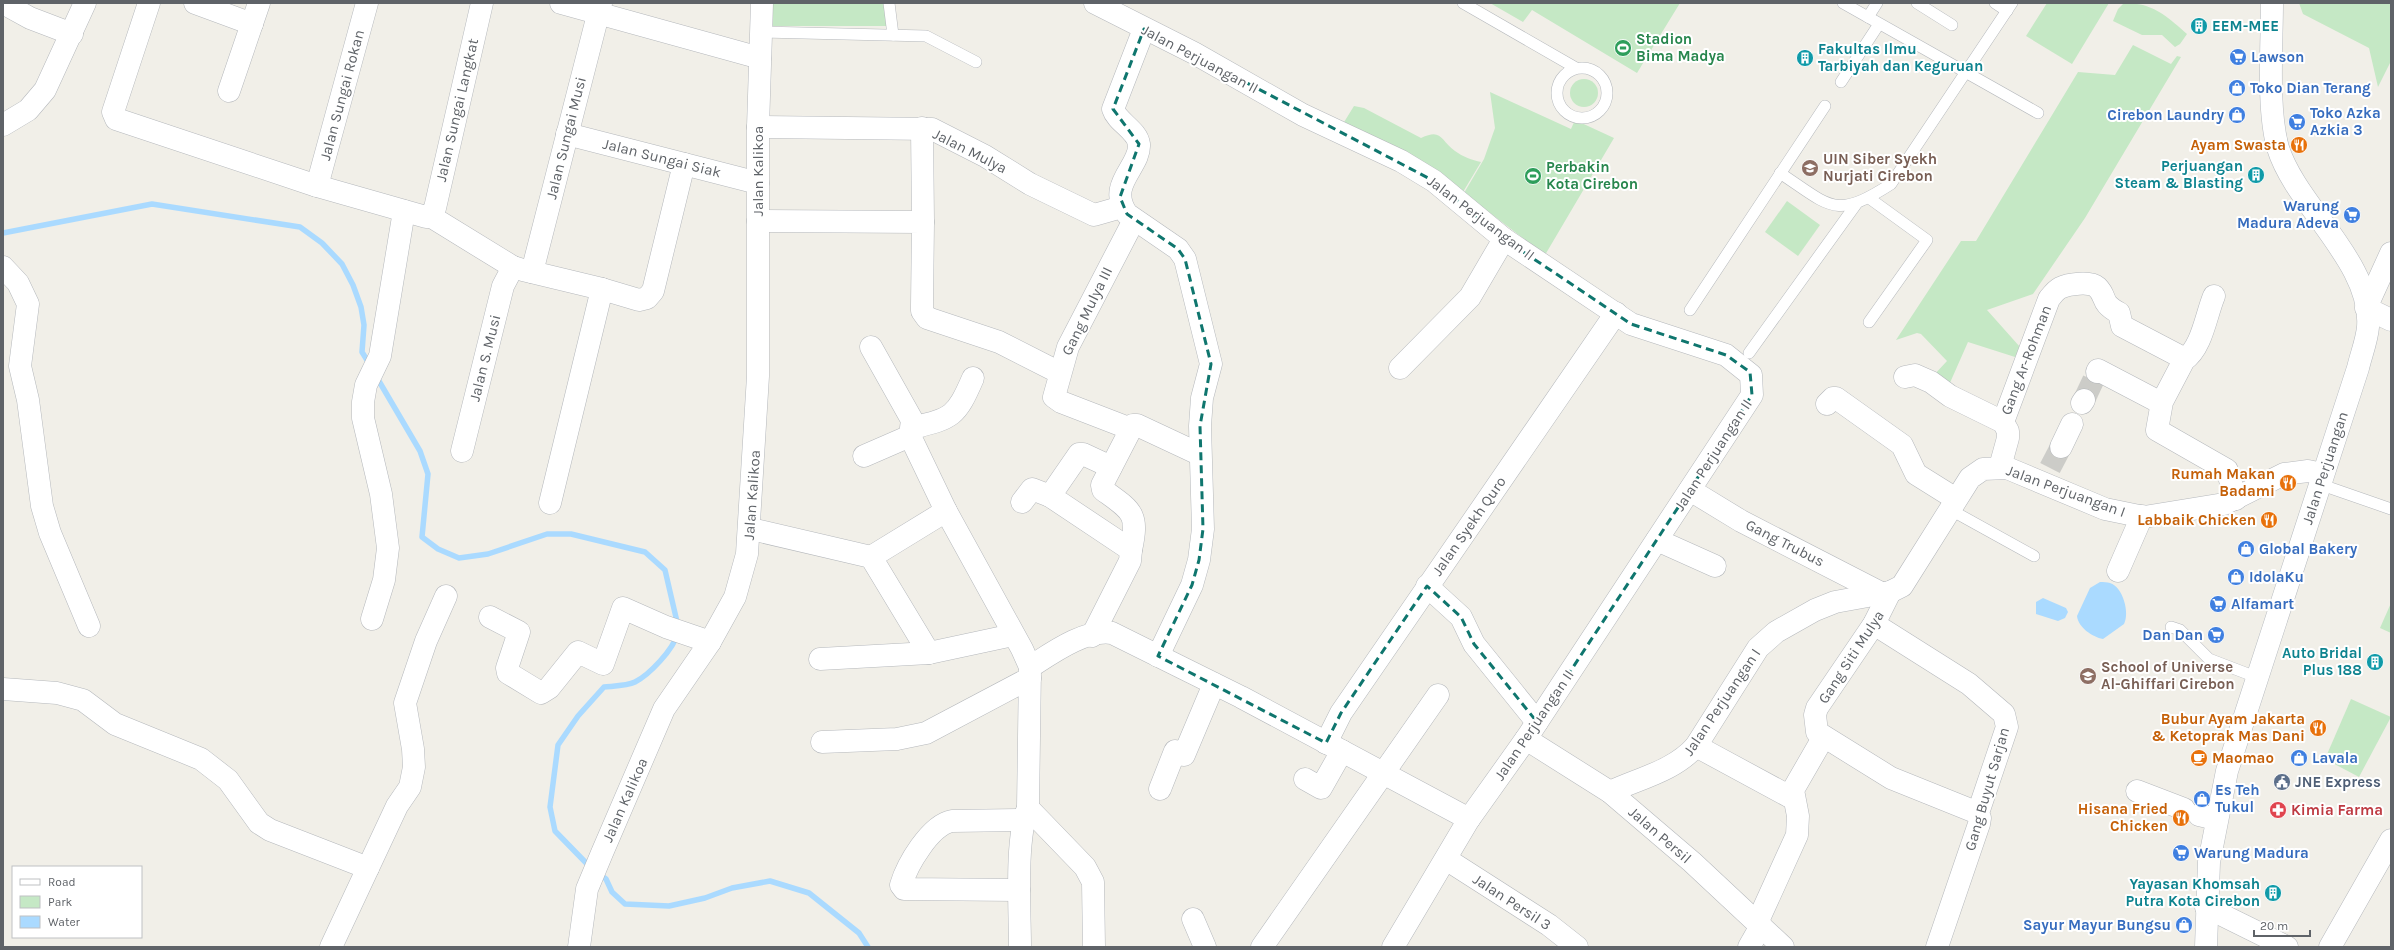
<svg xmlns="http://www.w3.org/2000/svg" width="2394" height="950" font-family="Karla,sans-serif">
<rect width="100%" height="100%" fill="#f1efe8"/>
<g fill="#c5e8c5">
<path d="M767,3H886L888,26H773L768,22Z"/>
<path d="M1490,3H1680L1637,73L1532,10L1523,22Z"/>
<path d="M2047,3H2109L2072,64L2026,36Z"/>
<path d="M2299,3H2391V61L2378,87L2369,48L2303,14Z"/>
<path d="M2123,4C2150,0 2169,18 2187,34L2180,44L2175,47L2162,35H2142L2113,21L2118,9Z"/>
<path d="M2133,45L2171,64L2177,56L2181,57L2085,218L2033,294L1987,310L2020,347L2015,357L1968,342L1949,385L1933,376L1947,361L1921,334L1917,333L1896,340L1961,241H1976L2078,72L2115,75Z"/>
<circle cx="1584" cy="93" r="14"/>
<path d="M1490,92L1571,129L1575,120L1614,138L1545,255L1464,193L1484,159L1495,128Z"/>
<path d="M1354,106L1364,108L1421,138C1442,128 1440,140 1455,151C1463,157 1472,160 1481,162L1463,192L1341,127Z"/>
<path d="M1787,201L1820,225L1798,256L1765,232Z"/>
<path d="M2391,603V633L2380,628Z"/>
<path d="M2351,699L2391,717L2359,777L2325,759Z"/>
</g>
<g fill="#aadaff">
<path d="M2100,582C2104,582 2107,582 2110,583C2123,587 2130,613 2124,624L2103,639C2092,637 2078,627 2077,616L2090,588Z"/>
<path d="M2043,598L2066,608L2068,612L2065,618L2058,621L2036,614V602Z"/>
</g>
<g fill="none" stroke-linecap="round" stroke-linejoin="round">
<g stroke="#aadaff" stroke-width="5.5">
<path d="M3,233L152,204L300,227L322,243L342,264L353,285L361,307L364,325L362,352L370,365"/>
<path d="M376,376L420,451L428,474L422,537L438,549L459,558L488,554L547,534H571L645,552L665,570L678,626"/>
<path d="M591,868L555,831L550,807L558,745L578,716L604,687C613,686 627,686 635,682C649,675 674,649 677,634"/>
<path d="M598,873L606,879L612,892L625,904L669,906L705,898L732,888L770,881L809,893L859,933L868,947"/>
</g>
<g stroke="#ccccc8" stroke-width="22" stroke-dasharray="22 11" stroke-linecap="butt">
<path d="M2084,400L2097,372"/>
<path d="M2050,468L2061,447"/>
</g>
<g stroke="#b5b8bc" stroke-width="12">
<g id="lane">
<path d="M889,3L893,35"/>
<path d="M1463,3L1576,68"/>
<path d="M1843,3L2038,113"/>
<path d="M1917,3L1952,25"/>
<path d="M1995,3L2007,11"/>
<path d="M1868,17L1877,3"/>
<path d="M761,32L926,36L976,62"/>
<circle cx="1582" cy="93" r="25"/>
<path d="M1841,82L1879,24"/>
<path d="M1780,173C1831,207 1835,220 1891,184L2012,3"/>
<path d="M1869,198L1927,240L1869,322"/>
<path d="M1690,310L1825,106"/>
<path d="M1749,353L1857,203"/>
<path d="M2319,484L2391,509"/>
<path d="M1949,509L2034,556"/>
<path d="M2171,627L2180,630L2209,659L2256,677"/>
</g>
</g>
<g stroke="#b5b8bc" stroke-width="23">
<g id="street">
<path d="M3,3L30,18L72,34"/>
<path d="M149,3L113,112L116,119L317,186L426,217L430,216L513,267L523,270L602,289L639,300L647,298L653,291L684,164"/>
<path d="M195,3L252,24"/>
<path d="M561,3L760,58"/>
<path d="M1095,3L1194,53L1303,115L1401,161L1434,181L1504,239L1631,324L1726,355L1751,375L1752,395L1526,739L1469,819L1393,947"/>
<path d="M1144,29L1113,109C1117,122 1137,130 1139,144C1141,167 1106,184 1127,214L1178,249L1185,259L1211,364L1202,398L1200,426L1203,529L1199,560L1192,585L1158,656"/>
<path d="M229,91L259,3"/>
<path d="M3,125L28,110L45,90L85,3"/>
<path d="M758,127L932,129L985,156L1030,184L1094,215L1122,207"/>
<path d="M922,128L923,222"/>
<path d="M567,134L758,183"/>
<path d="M317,186L367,3"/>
<path d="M430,216L435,208L482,3"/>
<path d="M758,221L923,222L922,306V311L927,318L999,342L1060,373"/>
<path d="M2391,253L2366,308L2391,320"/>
<path d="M3,267L18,283L28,304L20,366L28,400L42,506L50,533L89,626"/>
<path d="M532,272L601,3"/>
<path d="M2214,296C2206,315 2202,348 2184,360L2162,402L2157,430L2227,470L2236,499"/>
<path d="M871,347L912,420L910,436L946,511"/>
<path d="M1400,368L1470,297L1504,239"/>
<path d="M2097,372L2098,370L2161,403"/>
<path d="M1905,377L1915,375L1931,382L1950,396L2003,422L2008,431V438L2000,467"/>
<path d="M2082,403L2084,400"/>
<path d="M1827,404L1833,398H1836L1902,445L1916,474L1956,499"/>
<path d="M2003,422L2049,299C2053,294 2056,290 2060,288C2068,284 2090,281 2097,287C2108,298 2099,302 2119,313L2122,326L2185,359"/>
<path d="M912,428C953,418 956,417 973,378"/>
<path d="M1131,429L1061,402L1054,397L1068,347L1134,220"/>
<path d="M2061,447L2072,424"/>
<path d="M462,451L503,286L513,267"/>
<path d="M864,456L910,436"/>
<path d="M1690,490L1741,521L1881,593"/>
<path d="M1022,502L1032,489L1050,496"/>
<path d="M550,503L602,289"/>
<path d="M751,529L871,557L929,653"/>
<path d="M1657,540L1715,566"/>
<path d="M1131,550C1139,513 1132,511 1103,490L1102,485L1133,425H1137L1199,454"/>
<path d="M871,557L946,511L1022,649L1030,667L1028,808C1015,839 1020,911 1020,947"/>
<path d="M2118,571L2142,516"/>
<path d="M1427,586L1461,617L1474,644L1537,722"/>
<path d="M1890,592L1874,624L1817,708L1815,715L1817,732L1891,778L1978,813"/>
<path d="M490,617L519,632L507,668L508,673L541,693L549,688L578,652L603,664L623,608L666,627L710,642"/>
<path d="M372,619L384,580L388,548L381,494L363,418V402L366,385L380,356L404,211"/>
<path d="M1874,624L1969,684L2004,714L2007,727L1978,813L1980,818L1979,824L1937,947"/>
<path d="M1092,636L1130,561L1131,550L1050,496L1079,454H1083L1111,467"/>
<path d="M820,659L929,653L1013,635"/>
<path d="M1030,667C1052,653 1085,629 1112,633L1241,697L1469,819"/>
<path d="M3,689L57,693L83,700L115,724L201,759L228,780L259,823L270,830L368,868"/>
<path d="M1526,739L1610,792L1692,862L1783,947"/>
<path d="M822,742L897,739L926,733L1030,678"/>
<path d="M1326,743L1341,713L1616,313"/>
<path d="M1696,746L1794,799"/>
<path d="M1305,779L1321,788L1342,751"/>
<path d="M1160,789L1175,751L1184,755L1214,684"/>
<path d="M2137,791L2184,809"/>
<path d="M1610,792C1640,778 1674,771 1696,746L1758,648L1776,632L1815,610L1835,602L1890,592L1902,586L1970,478L1983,469L2007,468L2105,509L2144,517L2224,504L2284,474L2308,471L2322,474"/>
<path d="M1028,808L1085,867L1093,882L1094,947"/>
<path d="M2199,815L2216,819"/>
<path d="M1446,859L1549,925L1577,947"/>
<path d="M1019,890L904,889L901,885C907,865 930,825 952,821L1023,820"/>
<path d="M2206,907L2287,947"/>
<path d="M1193,919L1205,947"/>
<path d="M1757,923L1797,835L1798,816L1793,790L1823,738"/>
<path d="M331,947L397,806L410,787L414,767L413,749L405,703L426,641L446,596"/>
<path d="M579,947L587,889L602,853L664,709L710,642L735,597L747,554L758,376V127L762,3"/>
<path d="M1262,947L1438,695"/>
<path d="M1749,947L1761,926"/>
<path d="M2330,947L2391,840"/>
</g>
</g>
<g stroke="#b6babf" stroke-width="23">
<path id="secondary" d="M2206,947L2209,862L2227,771L2358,368C2361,355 2367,340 2368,327C2373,263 2296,206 2278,148C2267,109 2272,45 2272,3"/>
</g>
<use href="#lane" stroke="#fff" stroke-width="11"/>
<use href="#street" stroke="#fff" stroke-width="22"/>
<use href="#secondary" stroke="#fff" stroke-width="22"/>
</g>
<path fill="none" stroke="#0f766e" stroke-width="3" stroke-dasharray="8 5" stroke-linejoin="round" d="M1144,29L1434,181L1504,239L1631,324L1726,355L1750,372L1752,395L1537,722L1474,644L1461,617L1427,586L1341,713L1326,743L1158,656L1192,585L1199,560L1203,529L1200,426L1211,364L1185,259L1178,249L1127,214L1120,197L1139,144L1113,109Z"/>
<defs>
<g id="building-disc" transform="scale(0.9)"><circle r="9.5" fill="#0f9aa8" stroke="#fff"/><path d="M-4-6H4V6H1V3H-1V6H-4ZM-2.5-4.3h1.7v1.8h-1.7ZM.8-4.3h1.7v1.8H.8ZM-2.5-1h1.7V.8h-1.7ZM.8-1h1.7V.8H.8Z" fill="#fff"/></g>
<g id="stadium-disc" transform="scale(0.9)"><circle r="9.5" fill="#2e9e5b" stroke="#fff"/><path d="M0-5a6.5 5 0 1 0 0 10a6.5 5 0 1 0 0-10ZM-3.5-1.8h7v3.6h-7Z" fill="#fff"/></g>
<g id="supermarket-disc" transform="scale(0.9)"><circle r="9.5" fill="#3f7fe0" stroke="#fff"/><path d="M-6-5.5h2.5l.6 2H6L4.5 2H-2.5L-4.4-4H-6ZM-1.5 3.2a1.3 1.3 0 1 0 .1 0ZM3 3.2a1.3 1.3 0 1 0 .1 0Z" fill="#fff"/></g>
<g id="shop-disc" transform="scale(0.9)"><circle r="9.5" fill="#3f7fe0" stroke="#fff"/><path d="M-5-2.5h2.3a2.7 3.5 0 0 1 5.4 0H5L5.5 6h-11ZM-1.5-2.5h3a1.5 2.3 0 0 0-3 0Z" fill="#fff"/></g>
<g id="restaurant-disc" transform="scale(0.9)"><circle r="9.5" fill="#e8710a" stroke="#fff"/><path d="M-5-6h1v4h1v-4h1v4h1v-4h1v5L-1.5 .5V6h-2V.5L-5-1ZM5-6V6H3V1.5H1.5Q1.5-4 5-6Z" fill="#fff"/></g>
<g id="university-disc" transform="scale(0.9)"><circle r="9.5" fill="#8d6e63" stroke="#fff"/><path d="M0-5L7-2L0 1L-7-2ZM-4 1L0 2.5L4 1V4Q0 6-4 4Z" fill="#fff"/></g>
<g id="school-disc" transform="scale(0.9)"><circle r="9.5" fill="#8d6e63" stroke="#fff"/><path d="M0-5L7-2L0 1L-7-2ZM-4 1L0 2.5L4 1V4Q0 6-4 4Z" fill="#fff"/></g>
<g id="cafe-disc" transform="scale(0.9)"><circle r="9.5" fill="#e8710a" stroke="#fff"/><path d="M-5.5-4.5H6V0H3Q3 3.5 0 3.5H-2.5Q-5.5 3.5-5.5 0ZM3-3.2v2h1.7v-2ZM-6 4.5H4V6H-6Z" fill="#fff"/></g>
<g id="civic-disc" transform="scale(0.9)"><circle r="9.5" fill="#5c6f8a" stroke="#fff"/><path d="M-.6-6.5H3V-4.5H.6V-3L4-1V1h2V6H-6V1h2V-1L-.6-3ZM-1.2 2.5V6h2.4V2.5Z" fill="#fff"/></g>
<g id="pharmacy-disc" transform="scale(0.9)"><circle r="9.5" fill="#e0444e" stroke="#fff"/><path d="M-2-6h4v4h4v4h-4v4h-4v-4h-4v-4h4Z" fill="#fff"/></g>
</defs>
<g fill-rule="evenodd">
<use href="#building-disc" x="2199" y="26"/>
<use href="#stadium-disc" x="1623" y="48"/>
<use href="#supermarket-disc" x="2238" y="57"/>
<use href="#building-disc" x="1805" y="58"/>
<use href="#shop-disc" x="2237" y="88"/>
<use href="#shop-disc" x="2237" y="115"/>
<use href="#supermarket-disc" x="2297" y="122"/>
<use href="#restaurant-disc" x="2299" y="145"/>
<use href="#university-disc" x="1810" y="168"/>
<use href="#building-disc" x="2256" y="175"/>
<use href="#stadium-disc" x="1533" y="176"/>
<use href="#supermarket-disc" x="2352" y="215"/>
<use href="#restaurant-disc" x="2288" y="483"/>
<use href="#restaurant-disc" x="2269" y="520"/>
<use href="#shop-disc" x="2246" y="549"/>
<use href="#shop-disc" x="2236" y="577"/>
<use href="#supermarket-disc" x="2218" y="604"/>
<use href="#supermarket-disc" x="2216" y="635"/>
<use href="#building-disc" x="2375" y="662"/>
<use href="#school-disc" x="2088" y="676"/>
<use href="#restaurant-disc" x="2318" y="728"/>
<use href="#cafe-disc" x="2199" y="758"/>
<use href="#shop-disc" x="2299" y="758"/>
<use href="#civic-disc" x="2282" y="782"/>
<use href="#shop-disc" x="2202" y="799"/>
<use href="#pharmacy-disc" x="2278" y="810"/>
<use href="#restaurant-disc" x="2181" y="818"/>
<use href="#supermarket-disc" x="2181" y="853"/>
<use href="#building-disc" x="2273" y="893"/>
<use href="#shop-disc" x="2184" y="925"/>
</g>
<g text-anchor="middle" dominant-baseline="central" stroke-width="4" stroke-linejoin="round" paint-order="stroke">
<g font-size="15" font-weight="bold" fill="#0d838f" stroke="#fff" text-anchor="end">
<text x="2212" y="26" text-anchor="start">EEM-MEE</text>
<text x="1818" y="49" text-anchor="start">Fakultas Ilmu<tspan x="1818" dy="17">Tarbiyah dan Keguruan</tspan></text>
<text x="2243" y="166">Perjuangan<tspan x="2243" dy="17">Steam &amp; Blasting</tspan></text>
<text x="2362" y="653">Auto Bridal<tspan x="2362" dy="17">Plus 188</tspan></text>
<text x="2260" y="884">Yayasan Khomsah<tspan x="2260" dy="17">Putra Kota Cirebon</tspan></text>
</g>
<g font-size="15" font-weight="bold" fill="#27864d" stroke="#fff" text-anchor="start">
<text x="1636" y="39">Stadion<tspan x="1636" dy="17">Bima Madya</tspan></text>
<text x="1546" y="167">Perbakin<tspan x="1546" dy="17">Kota Cirebon</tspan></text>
</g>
<g font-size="15" font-weight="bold" fill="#366cbe" stroke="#fff" text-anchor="start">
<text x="2251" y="57">Lawson</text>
<text x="2250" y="88">Toko Dian Terang</text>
<text x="2310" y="113">Toko Azka<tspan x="2310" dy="17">Azkia 3</tspan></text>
<text x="2224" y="115" text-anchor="end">Cirebon Laundry</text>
<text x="2339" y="206" text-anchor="end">Warung<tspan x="2339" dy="17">Madura Adeva</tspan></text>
<text x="2259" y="549">Global Bakery</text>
<text x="2249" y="577">IdolaKu</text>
<text x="2231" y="604">Alfamart</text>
<text x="2203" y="635" text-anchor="end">Dan Dan</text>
<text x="2312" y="758">Lavala</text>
<text x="2215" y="790">Es Teh<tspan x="2215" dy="17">Tukul</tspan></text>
<text x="2194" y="853">Warung Madura</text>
<text x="2171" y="925" text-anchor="end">Sayur Mayur Bungsu</text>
</g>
<g font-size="15" fill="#5f6368" stroke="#fff">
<text transform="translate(1200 59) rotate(28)">Jalan Perjuangan II</text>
<text transform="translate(342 95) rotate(-75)">Jalan Sungai Rokan</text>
<text transform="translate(457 110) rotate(-77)">Jalan Sungai Langkat</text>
<text transform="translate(566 138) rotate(-76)">Jalan Sungai Musi</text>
<text transform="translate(970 151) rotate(27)">Jalan Mulya</text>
<text transform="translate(662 158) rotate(14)">Jalan Sungai Siak</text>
<text transform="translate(758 171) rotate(-90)">Jalan Kalikoa</text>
<text transform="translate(1481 218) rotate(37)">Jalan Perjuangan II</text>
<text transform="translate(1087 311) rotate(-64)">Gang Mulya III</text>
<text transform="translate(485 358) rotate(-76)">Jalan S. Musi</text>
<text transform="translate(2026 360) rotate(-69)">Gang Ar-Rohman</text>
<text transform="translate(1713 455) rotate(-57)">Jalan Perjuangan II</text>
<text transform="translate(2325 468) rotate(-72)">Jalan Perjuangan</text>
<text transform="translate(2066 491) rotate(20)">Jalan Perjuangan I</text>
<text transform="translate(752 495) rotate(-86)">Jalan Kalikoa</text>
<text transform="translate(1469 526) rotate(-55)">Jalan Syekh Quro</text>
<text transform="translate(1785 543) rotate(27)">Gang Trubus</text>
<text transform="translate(1851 657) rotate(-57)">Gang Siti Mulya</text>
<text transform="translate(1722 702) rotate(-56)">Jalan Perjuangan I</text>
<text transform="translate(1534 725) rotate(-56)">Jalan Perjuangan II</text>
<text transform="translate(1987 789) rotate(-74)">Gang Buyut Sarjan</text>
<text transform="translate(625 800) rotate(-66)">Jalan Kalikoa</text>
<text transform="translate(1660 835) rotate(41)">Jalan Persil</text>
<text transform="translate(1512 902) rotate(33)">Jalan Persil 3</text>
</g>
<g font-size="15" font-weight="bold" fill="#c56008" stroke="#fff" text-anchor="end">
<text x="2286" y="145">Ayam Swasta</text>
<text x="2275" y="474">Rumah Makan<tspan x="2275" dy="17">Badami</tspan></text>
<text x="2256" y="520">Labbaik Chicken</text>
<text x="2305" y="719">Bubur Ayam Jakarta<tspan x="2305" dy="17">&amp; Ketoprak Mas Dani</tspan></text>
<text x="2212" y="758" text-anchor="start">Maomao</text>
<text x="2168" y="809">Hisana Fried<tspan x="2168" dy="17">Chicken</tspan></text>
</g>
<g font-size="15" font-weight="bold" fill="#785e54" stroke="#fff" text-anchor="start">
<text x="1823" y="159">UIN Siber Syekh<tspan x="1823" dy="17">Nurjati Cirebon</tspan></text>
<text x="2101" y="667">School of Universe<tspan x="2101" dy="17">Al-Ghiffari Cirebon</tspan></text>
</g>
<g font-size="15" font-weight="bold" fill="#4e5e75" stroke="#fff" text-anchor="start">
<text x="2295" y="782">JNE Express</text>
</g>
<g font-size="15" font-weight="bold" fill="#be3a42" stroke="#fff" text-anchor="start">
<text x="2291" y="810">Kimia Farma</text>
</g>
</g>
<rect width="2394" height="950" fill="none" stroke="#5f6368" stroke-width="8"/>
<rect x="12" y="866" width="130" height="72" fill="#ffffff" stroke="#bfc1c3"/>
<rect x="20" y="879" width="20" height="6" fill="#ffffff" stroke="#bfc1c3"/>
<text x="48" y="886" font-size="12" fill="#5f6368">Road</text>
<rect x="20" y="896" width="20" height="12" fill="#c5e8c5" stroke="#bfc1c3"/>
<text x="48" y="906" font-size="12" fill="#5f6368">Park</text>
<rect x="20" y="916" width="20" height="12" fill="#aadaff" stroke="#bfc1c3"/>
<text x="48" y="926" font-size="12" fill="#5f6368">Water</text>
<path d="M2254 930v6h56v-6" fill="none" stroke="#5f6368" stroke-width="2"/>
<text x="2260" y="930" font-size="12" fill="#5f6368" stroke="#ffffff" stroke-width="3" paint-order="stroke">20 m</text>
</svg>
